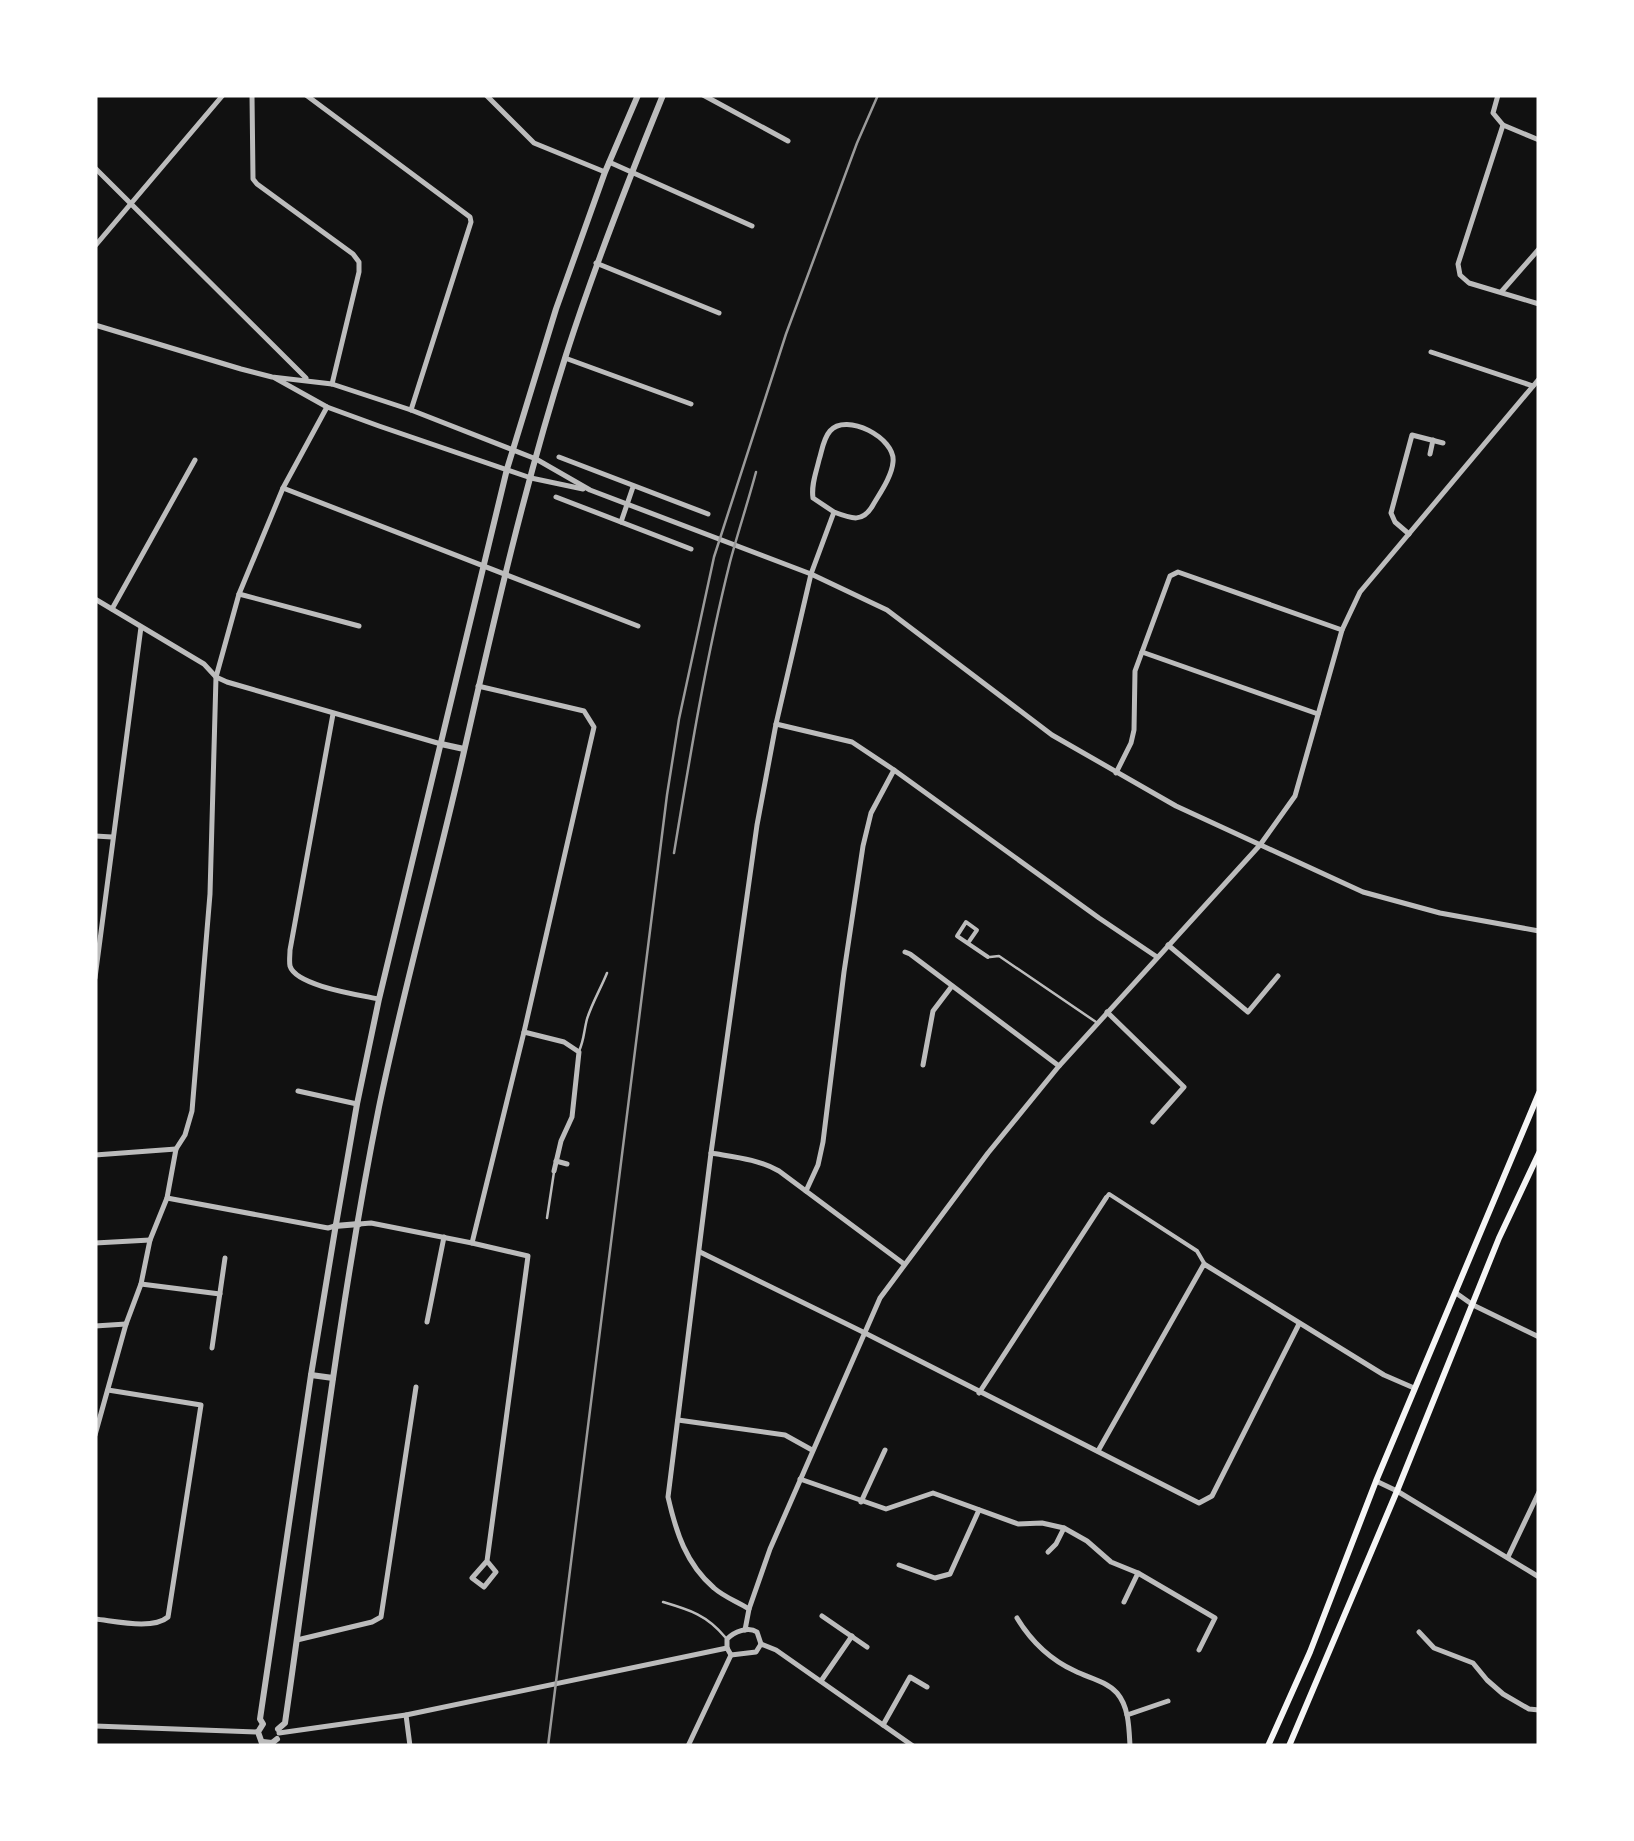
<svg xmlns="http://www.w3.org/2000/svg" width="1634" height="1841" font-family="Inter,sans-serif">
<rect width="100%" height="100%" fill="#111"/>
<g fill="none" stroke-linecap="round" stroke-linejoin="round">
<g stroke="#bcbcbc" stroke-width="2.5">
<path d="M990,957L999,956L1096,1022"/>
<path d="M579,1051C584,1041 584,1030 587,1019C592,1003 601,988 607,973"/>
<path d="M547,1218L554,1172"/>
<path d="M663,1602C690,1610 707,1615 725,1637"/>
</g>
<g stroke="#bcbcbc" stroke-width="4">
<path d="M968,943L977,930L966,922L957,936L988,957"/>
<path d="M1106,1198L1109,1194L1197,1251L1204,1263"/>
</g>
<g stroke="#bcbcbc" stroke-width="5">
<path d="M252,95L253,179L257,184L353,254L359,262V272L332,384"/>
<path d="M306,95L470,217L471,222L411,410"/>
<path d="M486,95L534,143L605,172"/>
<path d="M703,95L788,141"/>
<path d="M1498,95L1493,113L1503,125L1458,264L1460,275L1469,283L1539,304"/>
<path d="M1503,125L1539,140"/>
<path d="M609,162L752,226"/>
<path d="M95,168L306,378"/>
<path d="M95,246L223,95"/>
<path d="M596,263L719,313"/>
<path d="M1502,291L1539,249"/>
<path d="M95,325L241,369L272,377L332,384L411,410L536,459L590,490L811,574L887,610L1052,735L1176,806L1363,892L1440,913L1539,931"/>
<path d="M1431,352L1533,386"/>
<path d="M565,358L691,404"/>
<path d="M275,378L327,407L379,426L531,478L583,489"/>
<path d="M1430,454L1433,440"/>
<path d="M559,457L708,514"/>
<path d="M283,488L638,626"/>
<path d="M556,497L691,549"/>
<path d="M621,522L633,487"/>
<path d="M1409,534L1395,522L1391,513L1412,435L1443,443"/>
<path d="M239,594L359,626"/>
<path d="M95,599L204,664L216,677L227,682L441,744"/>
<path d="M112,609L195,460"/>
<path d="M1142,652L1318,714"/>
<path d="M333,714L290,950C290,955 289,961 290,966C296,986 360,995 379,999"/>
<path d="M776,724L852,742L894,770L1099,918L1157,957"/>
<path d="M1116,773L1131,743L1134,730L1135,671L1170,576L1178,572L1342,630"/>
<path d="M95,836L112,837"/>
<path d="M1168,945L1248,1012L1278,976"/>
<path d="M905,952L910,954L1059,1066"/>
<path d="M95,978L141,627"/>
<path d="M1107,1012L1184,1087L1153,1122"/>
<path d="M524,1032L564,1042L579,1052L572,1117L561,1141L554,1171"/>
<path d="M923,1065L933,1011L952,986"/>
<path d="M298,1091L357,1104"/>
<path d="M711,1153C734,1157 758,1159 779,1171L904,1264"/>
<path d="M95,1155L176,1149"/>
<path d="M556,1161L567,1164"/>
<path d="M806,1191L818,1165L823,1142L844,972L863,846L871,813L894,770"/>
<path d="M167,1198L328,1228L335,1226"/>
<path d="M359,1224L371,1223L472,1243L524,1032L594,727L584,711L478,686"/>
<path d="M95,1243L150,1240"/>
<path d="M472,1243L528,1256L487,1561L496,1572L484,1587L472,1578L487,1561"/>
<path d="M700,1252L865,1333L1199,1503L1212,1496L1299,1324"/>
<path d="M141,1284L220,1294"/>
<path d="M1456,1293L1473,1305L1539,1337"/>
<path d="M427,1322L444,1237"/>
<path d="M95,1326L126,1324"/>
<path d="M212,1348L225,1258"/>
<path d="M979,1393L1106,1198"/>
<path d="M678,1420L785,1435L812,1450"/>
<path d="M95,1435L126,1324L141,1284L150,1240L167,1198L176,1149L185,1135L192,1111L210,894L216,677L239,594L283,488L327,407"/>
<path d="M1098,1451L1204,1264L1384,1375L1414,1388"/>
<path d="M800,1479L886,1509L933,1493L1018,1524L1042,1523L1064,1528L1087,1541L1111,1562L1138,1573L1215,1618L1199,1650"/>
<path d="M1376,1481L1397,1491L1539,1577"/>
<path d="M861,1502L885,1450"/>
<path d="M1048,1552L1056,1544L1064,1528"/>
<path d="M1508,1557L1539,1492"/>
<path d="M899,1565L935,1578L950,1574L979,1510"/>
<path d="M1124,1602L1138,1573"/>
<path d="M749,1609C738,1602 724,1597 714,1588C686,1564 676,1532 668,1497L711,1153L757,825L776,724L811,574L834,512L813,498C811,485 816,473 819,460C822,451 823,439 830,431C846,412 896,438 893,462C892,476 880,493 873,505C863,523 852,519 834,512"/>
<path d="M822,1616L867,1647"/>
<path d="M1017,1618C1031,1641 1051,1660 1075,1671C1089,1678 1106,1681 1117,1693C1129,1707 1129,1728 1130,1746"/>
<path d="M95,1619C115,1621 153,1630 168,1617L201,1405L108,1390"/>
<path d="M745,1630L749,1609L770,1549L880,1298L988,1153L1059,1066L1260,845L1295,796L1342,630L1360,592L1539,379"/>
<path d="M1419,1632L1434,1648L1473,1663L1487,1680L1503,1694L1529,1709L1539,1710"/>
<path d="M297,1640L372,1622L381,1617L416,1387"/>
<path d="M761,1644L776,1650L913,1746"/>
<path d="M727,1648V1639C734,1632 748,1626 757,1632L761,1644"/>
<path d="M727,1648L731,1655L756,1652L761,1644"/>
<path d="M821,1681L852,1636"/>
<path d="M406,1715L410,1746"/>
<path d="M1127,1715L1168,1701"/>
<path d="M883,1725L910,1677L927,1687"/>
<path d="M95,1726L258,1732"/>
<path d="M279,1733L406,1715L727,1648"/>
<path d="M688,1746L731,1655"/>
</g>
<g stroke="#bcbcbc" stroke-width="6">
<path d="M441,744L464,749"/>
<path d="M335,1226L359,1224"/>
<path d="M311,1375L333,1378"/>
<path d="M278,1729L285,1723C315,1517 338,1310 379,1107C404,986 438,867 465,747C495,615 525,484 566,355C594,267 628,181 663,95"/>
<path d="M263,1742L272,1743L277,1739"/>
<path d="M263,1746L258,1732L263,1724L260,1719L311,1375L335,1230L357,1104L379,999L507,469L556,309L605,172L638,95"/>
</g>
<g stroke="#f5f5f5" stroke-width="6">
<path d="M1268,1746L1310,1652L1376,1481L1539,1093"/>
<path d="M1289,1746L1397,1491L1499,1238L1539,1153"/>
</g>
<g stroke="#9a9a9a" stroke-width="2.5">
<path d="M674,853C690,756 706,658 730,562C738,532 748,502 756,472"/>
<path d="M548,1746L667,795L679,719L714,557L786,334L857,143L878,95"/>
</g>
</g>
<rect width="1634" height="1841" fill="none" stroke="#ffffff" stroke-width="195"/>
</svg>
